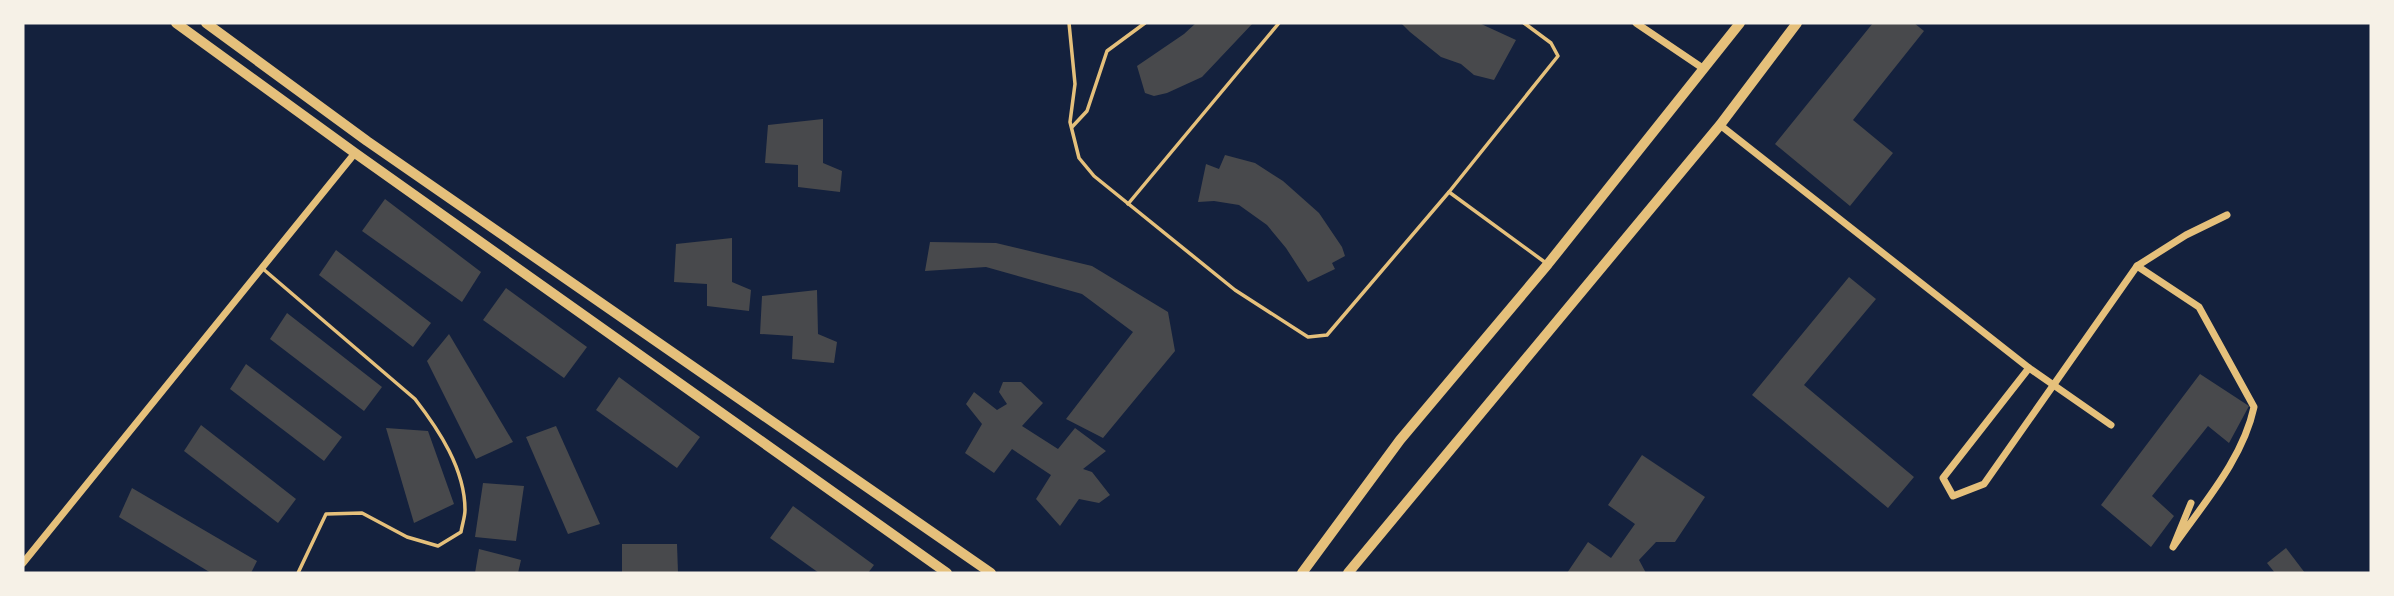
<svg xmlns="http://www.w3.org/2000/svg" width="2394" height="596" font-family="Signika,sans-serif">
<rect width="100%" height="100%" fill="#14213d"/>
<g fill="#48494c">
<path d="M1196,23H1253L1202,77L1167,93L1154,96L1145,93L1137,66L1184,34Z"/>
<path d="M1401,23H1479L1516,40L1494,80L1474,75L1461,64L1441,57L1410,32Z"/>
<path d="M1873,23H1914L1924,31L1853,120L1893,153L1850,206L1775,144Z"/>
<path d="M823,119V163L842,171L840,192L798,187V165L765,163L768,125Z"/>
<path d="M1225,155L1255,163L1283,181L1319,213L1342,247L1345,256L1332,263L1335,269L1308,282L1286,248L1267,225L1239,205L1214,201L1198,202L1206,164L1219,169Z"/>
<path d="M385,199L481,272L462,302L362,231Z"/>
<path d="M732,238V282L751,290L749,311L707,306V284L674,282L676,244Z"/>
<path d="M930,242L996,243L1092,266L1168,312L1175,351L1103,438L1066,419L1133,332L1082,294L986,267L925,271Z"/>
<path d="M336,250L431,323L413,347L319,275Z"/>
<path d="M1849,277L1876,299L1804,385L1914,477L1888,508L1752,395Z"/>
<path d="M506,288L587,347L564,378L483,320Z"/>
<path d="M817,290L818,334L837,342L834,363L792,359L793,336L760,334L762,296Z"/>
<path d="M287,313L382,387L364,411L270,339Z"/>
<path d="M449,334L513,442L476,459L427,361Z"/>
<path d="M246,364L342,437L324,461L230,389Z"/>
<path d="M2200,374L2249,406L2229,443L2208,426L2152,496L2174,516L2151,547L2101,505Z"/>
<path d="M619,377L700,437L677,468L596,410Z"/>
<path d="M1003,382H1021L1043,403L1022,426L1058,449L1075,428L1106,451L1083,469L1092,472L1110,495L1099,503L1079,499L1060,526L1036,499L1051,475L1012,449L994,473L965,453L982,424L966,404L974,392L997,410L1007,404L999,392Z"/>
<path d="M201,425L296,499L278,523L184,451Z"/>
<path d="M556,426L600,524L568,534L526,437Z"/>
<path d="M386,428L428,431L454,504L414,523Z"/>
<path d="M1642,455L1705,497L1675,542H1656L1639,560L1646,573H1567L1588,542L1611,558L1635,524L1608,505Z"/>
<path d="M483,483L524,486L516,541L475,537Z"/>
<path d="M132,488L257,561L251,573H211L119,517Z"/>
<path d="M793,506L874,565L868,573H819L770,538Z"/>
<path d="M622,544H677L678,573H622Z"/>
<path d="M2286,548L2305,573H2275L2267,563Z"/>
<path d="M479,549L521,560L518,573H475Z"/>
</g>
<g fill="none" stroke-linecap="round" stroke-linejoin="round">
<g stroke="#e5c07b" stroke-width="3.5">
<path d="M1069,23L1075,84L1070,122L1079,158L1094,176L1235,290L1308,337L1327,335L1449,192L1558,56L1551,43L1524,23"/>
<path d="M1072,127L1087,111L1107,51L1145,23"/>
<path d="M1449,192L1546,263"/>
<path d="M1128,204L1279,23"/>
<path d="M262,268L415,399C439,430 465,469 465,510C465,517 462,525 461,532L438,546L407,537L362,513L326,514L298,573"/>
</g>
<g stroke="#e5c07b" stroke-width="7">
<path d="M1636,23L1704,69"/>
<path d="M1720,125L2029,368L2111,425"/>
<path d="M2137,266L2199,307L2254,407C2243,459 2203,504 2173,547L2191,503"/>
<path d="M2029,368L1943,478L1953,496L1984,484L2137,266L2186,235L2227,215"/>
<path d="M23,563L355,153"/>
</g>
<g stroke="#e5c07b" stroke-width="10">
<path d="M176,23L355,153L947,573"/>
<path d="M206,23L367,141L991,573"/>
<path d="M1302,573L1400,440L1548,264L1740,23"/>
<path d="M1348,573L1720,125L1797,23"/>
</g>
</g>
<rect width="2394" height="596" fill="none" stroke="#f6f1e7" stroke-width="49"/>
</svg>
